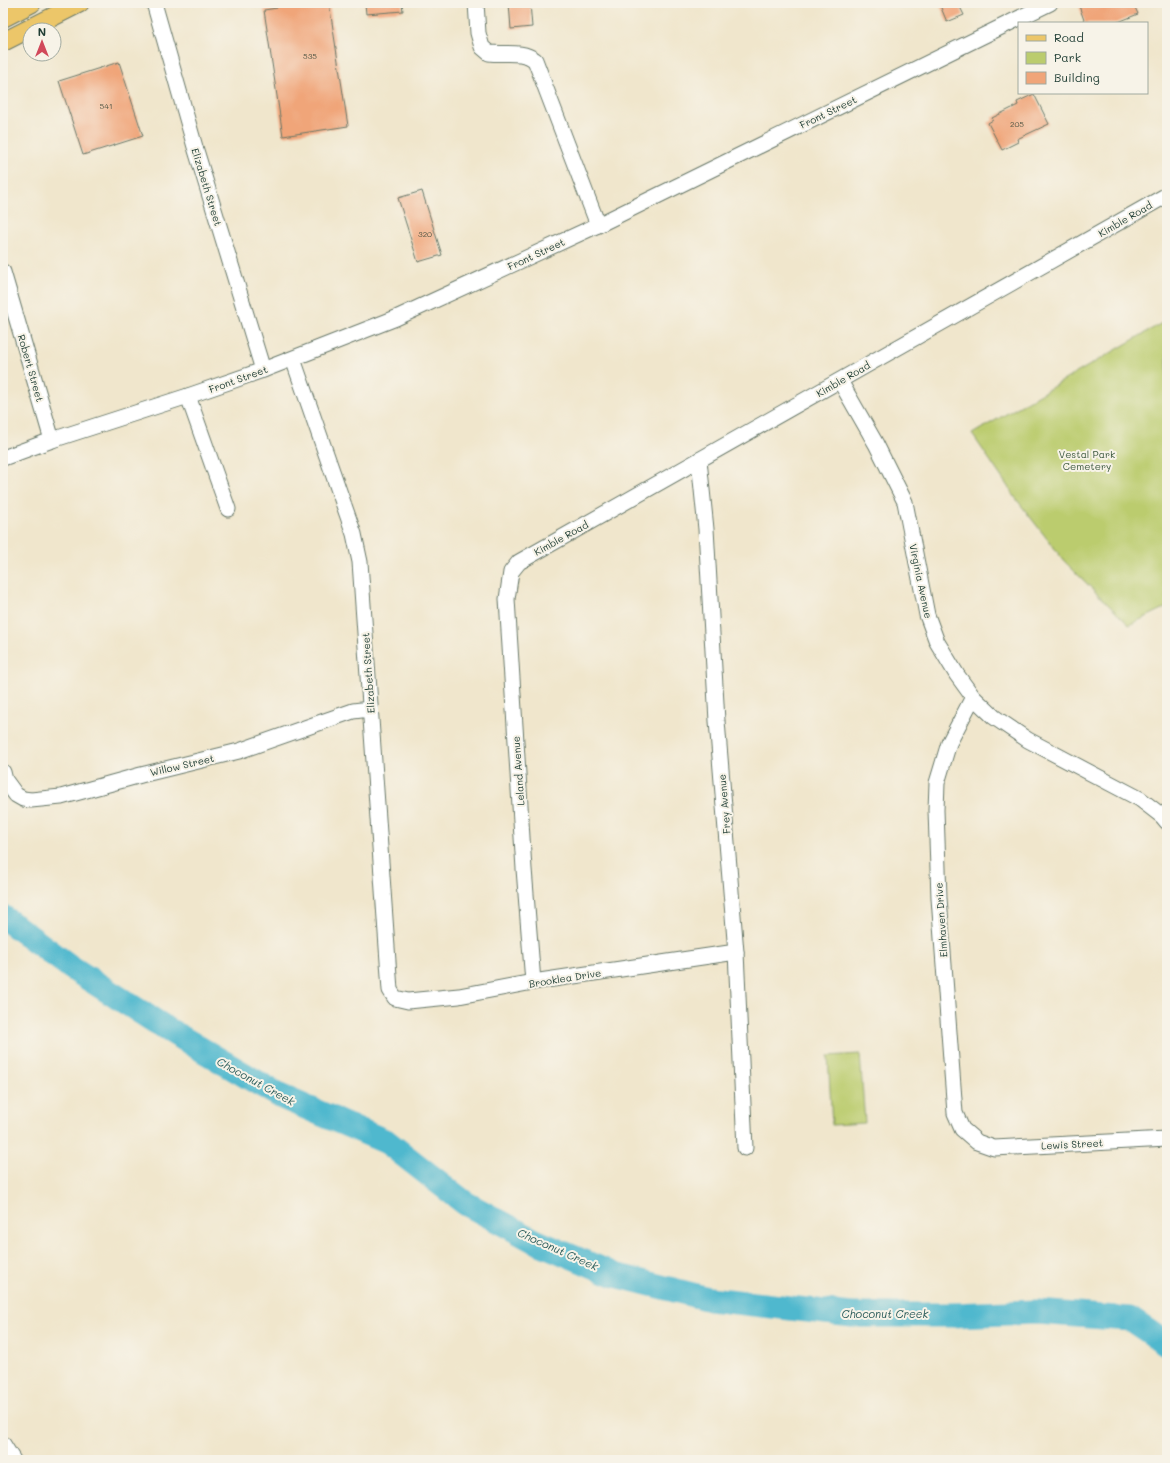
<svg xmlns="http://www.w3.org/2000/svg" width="1170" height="1463" font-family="Mali,sans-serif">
<rect width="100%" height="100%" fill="#f7f3e8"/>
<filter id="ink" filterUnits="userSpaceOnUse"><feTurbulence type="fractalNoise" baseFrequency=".025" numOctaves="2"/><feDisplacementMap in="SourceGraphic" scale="8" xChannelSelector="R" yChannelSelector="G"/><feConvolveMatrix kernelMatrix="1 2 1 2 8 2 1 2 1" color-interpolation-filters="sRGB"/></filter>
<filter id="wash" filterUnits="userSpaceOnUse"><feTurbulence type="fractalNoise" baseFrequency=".012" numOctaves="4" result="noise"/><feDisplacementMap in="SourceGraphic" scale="16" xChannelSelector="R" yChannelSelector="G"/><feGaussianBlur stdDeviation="0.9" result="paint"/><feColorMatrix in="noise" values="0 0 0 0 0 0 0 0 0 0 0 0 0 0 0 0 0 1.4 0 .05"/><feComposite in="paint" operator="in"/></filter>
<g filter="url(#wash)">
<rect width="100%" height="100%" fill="#f0e6cc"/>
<g fill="#bbcc6e" stroke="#6d8451">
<path d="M1167,320V607L1129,625L1065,562L1017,500L972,434Z"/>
<path d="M860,1054L865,1123L832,1125L828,1056Z"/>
</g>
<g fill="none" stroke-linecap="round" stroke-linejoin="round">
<path stroke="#50b8ce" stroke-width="25" d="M3,917L72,968L167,1029L282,1097L387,1142L465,1203L535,1241L615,1275L709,1299L852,1315H952L1037,1312L1130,1319L1167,1344"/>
</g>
<g id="blocks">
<g fill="#f0a579">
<path d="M276,3H329L348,126L283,136L264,10L277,8Z"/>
<path d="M365,3H402L403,11L366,14Z"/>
<path d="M509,3H530L532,27L511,29Z"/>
<path d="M939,3H958L964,15L947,22Z"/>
<path d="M1078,3H1133L1138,14L1116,23H1085Z"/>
<path d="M119,62L143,136L83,155L59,81Z"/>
<path d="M1034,94L1049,124L1017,139L1018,142L1002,150L988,123L993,120L992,118L1018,105L1017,102Z"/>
<path d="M422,191L442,255L418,262L398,198Z"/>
</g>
</g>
</g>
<g filter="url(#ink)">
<use href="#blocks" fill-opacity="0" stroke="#687869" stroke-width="1"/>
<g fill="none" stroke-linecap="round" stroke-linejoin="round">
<g stroke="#687869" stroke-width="17">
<g id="minor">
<path d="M154,3L195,147L263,370"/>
<path d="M476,3L478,33L482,47L489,53C505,55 522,50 535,60L598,225"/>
<path d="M3,272L52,440"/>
<path d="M293,359L354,534L360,562L390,990L395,998L408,1001L459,996L533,982L736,952"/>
<path d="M840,381L876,444L905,502L927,615L937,642L957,675L973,697L994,717L1028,740L1140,799L1162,816L1167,822"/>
<path d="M188,396L228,509"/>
<path d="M3,458L52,440L188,396L263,370L396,318L598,225L1050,3"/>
<path d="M699,460L706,529L717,721L736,952L745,1148"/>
<path d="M973,697L949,743L937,783L936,810L939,898L955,1113L962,1129L977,1142L994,1148L1167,1139"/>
<path d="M3,772L5,780L16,795L23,799L31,800L61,797L141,775L239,751L353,711L370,709"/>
<path d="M533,982L524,869L507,599L511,572L519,562L1167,195"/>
<path d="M3,1444L13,1460"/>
</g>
</g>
<g stroke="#687869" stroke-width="20">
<g id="major">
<path d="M3,18L32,3"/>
<path d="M3,42L80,3"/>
</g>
</g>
<use href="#minor" stroke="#fff" stroke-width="15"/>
<use href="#major" stroke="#ecc669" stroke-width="18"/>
</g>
</g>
<g text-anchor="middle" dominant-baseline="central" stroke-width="4" stroke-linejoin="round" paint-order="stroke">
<g font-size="8" fill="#535745">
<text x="310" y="56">535</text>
<text x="106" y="106">541</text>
<text x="1017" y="124">205</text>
<text x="425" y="234">320</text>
</g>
<g font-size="10" fill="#1f3d34" stroke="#f7f3e8">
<text transform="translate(828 112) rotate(-26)">Front Street</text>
<text transform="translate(207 187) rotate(73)">Elizabeth Street</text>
<text transform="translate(1125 219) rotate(-30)">Kimble Road</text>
<text transform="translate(536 254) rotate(-25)">Front Street</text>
<text transform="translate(31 368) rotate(74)">Robert Street</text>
<text transform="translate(238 379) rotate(-20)">Front Street</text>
<text transform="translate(843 379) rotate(-30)">Kimble Road</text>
<text transform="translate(561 538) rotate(-29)">Kimble Road</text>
<text transform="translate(921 581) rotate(78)">Virginia Avenue</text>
<text transform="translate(368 673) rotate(-94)">Elizabeth Street</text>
<text transform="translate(182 765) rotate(-13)">Willow Street</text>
<text transform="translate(518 771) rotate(-94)">Leland Avenue</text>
<text transform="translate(724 804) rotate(-95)">Frey Avenue</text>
<text transform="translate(941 920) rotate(-94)">Elmhaven Drive</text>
<text transform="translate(565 978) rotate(-9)">Brooklea Drive</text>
<text transform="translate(1072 1144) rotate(-3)">Lewis Street</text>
</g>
<g font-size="10" fill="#3e5a40" stroke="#f7f3e8">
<text x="1087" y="454">Vestal Park<tspan x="1087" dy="12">Cemetery</tspan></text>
</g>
<g font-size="11" font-style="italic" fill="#2b5c5a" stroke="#f7f3e8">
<text transform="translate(256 1081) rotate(29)">Choconut Creek</text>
<text transform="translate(558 1249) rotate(24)">Choconut Creek</text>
<text x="885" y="1313">Choconut Creek</text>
</g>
</g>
<rect width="1170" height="1463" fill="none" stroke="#f7f3e8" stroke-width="16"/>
<rect x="1018" y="22" width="130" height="72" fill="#f7f3e8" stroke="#a1aaa0"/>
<rect x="1026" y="35" width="20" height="6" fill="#ecc669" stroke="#a1aaa0"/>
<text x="1054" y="42" font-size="12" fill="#1f3d34">Road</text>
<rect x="1026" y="52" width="20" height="12" fill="#bbcc6e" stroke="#a1aaa0"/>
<text x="1054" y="62" font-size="12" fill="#1f3d34">Park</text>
<rect x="1026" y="72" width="20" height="12" fill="#f0a579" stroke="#a1aaa0"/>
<text x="1054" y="82" font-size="12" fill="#1f3d34">Building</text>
<g transform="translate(42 42)"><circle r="19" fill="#f7f3e8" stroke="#a1aaa0"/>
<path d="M0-3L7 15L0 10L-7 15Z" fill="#d1495b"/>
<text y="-6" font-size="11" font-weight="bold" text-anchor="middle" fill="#1f3d34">N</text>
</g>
</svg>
